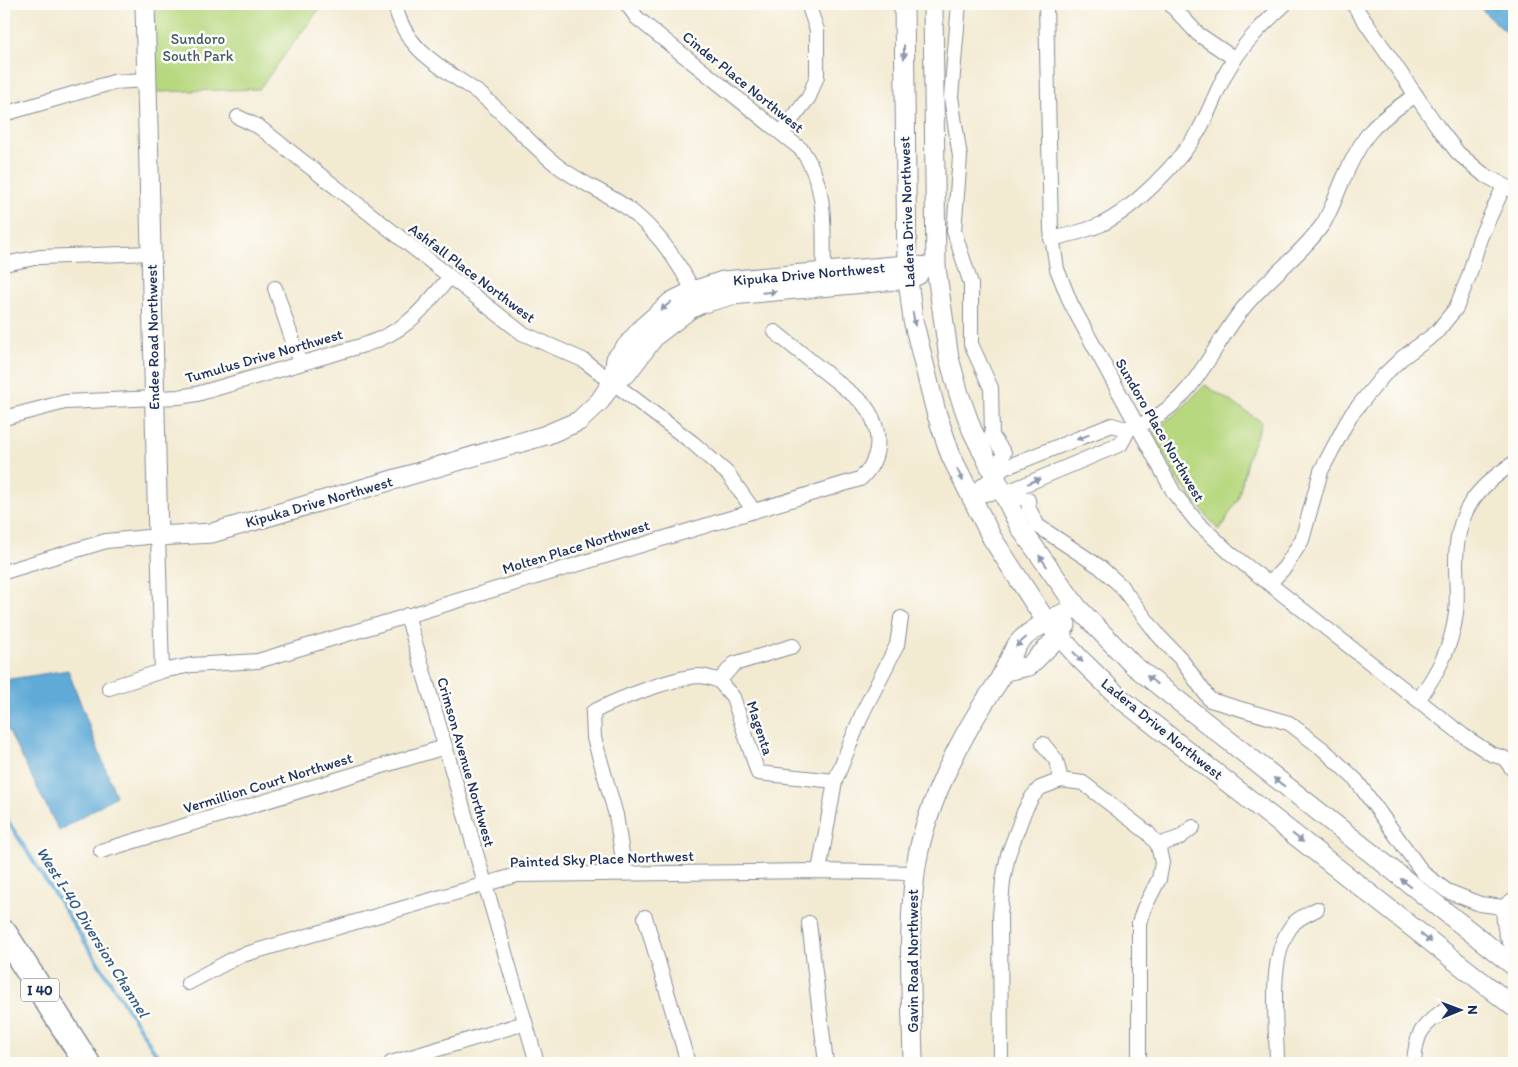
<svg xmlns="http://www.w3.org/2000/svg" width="1518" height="1067" font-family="Itim,sans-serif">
<rect width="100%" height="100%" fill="#fdfcf7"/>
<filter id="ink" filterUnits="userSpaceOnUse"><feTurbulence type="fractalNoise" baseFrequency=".02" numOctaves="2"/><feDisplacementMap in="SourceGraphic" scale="10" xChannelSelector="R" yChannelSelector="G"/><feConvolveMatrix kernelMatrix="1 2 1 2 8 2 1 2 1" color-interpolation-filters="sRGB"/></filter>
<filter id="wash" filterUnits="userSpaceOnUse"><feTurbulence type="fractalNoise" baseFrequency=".0096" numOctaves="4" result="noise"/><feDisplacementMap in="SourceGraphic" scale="20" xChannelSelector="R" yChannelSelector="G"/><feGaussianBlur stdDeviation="1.12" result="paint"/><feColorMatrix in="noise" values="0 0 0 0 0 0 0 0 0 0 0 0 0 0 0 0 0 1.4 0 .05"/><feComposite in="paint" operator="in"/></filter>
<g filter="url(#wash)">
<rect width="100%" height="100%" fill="#f3ead2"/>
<g fill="#b8d880" stroke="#6a846f">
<path d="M154,4H323L259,89L154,92Z"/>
<path d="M1205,385L1262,422L1248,457L1238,499L1219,531L1177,479L1152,432L1177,413Z"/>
</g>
<g fill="#5faad7" stroke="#3d6c9a">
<path d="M1478,4H1514V40L1482,10Z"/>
<path d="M68,670L116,796L59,831L4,722V680Z"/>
</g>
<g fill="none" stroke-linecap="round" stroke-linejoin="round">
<path stroke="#5faad7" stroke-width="4" d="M4,815L162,1063"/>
</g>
</g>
<g filter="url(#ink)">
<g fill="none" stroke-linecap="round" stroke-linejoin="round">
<g stroke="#878c98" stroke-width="16">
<g id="street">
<path d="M395,4C404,51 444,68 480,94C508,116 529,144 558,166C579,182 604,192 626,207C658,230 680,264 697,298"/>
<path d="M627,4L637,18L802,150C830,191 822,233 824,280"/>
<path d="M959,4L951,97L960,157L954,231L971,284V344L991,388L992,436L1004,453L1001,460"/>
<path d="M1046,4L1051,230L1057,269L1071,304L1174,493L1197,522L1230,553L1464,736L1491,754L1504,758L1514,771"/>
<path d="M1170,4L1198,34L1235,59"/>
<path d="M1353,4L1437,126L1458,153L1483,174L1514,191"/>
<path d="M4,114L114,82L146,80"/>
<path d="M238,117L259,127L522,333L583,360L693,443L728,474L754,511"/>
<path d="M782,132L809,97L817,76V30L808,4"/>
<path d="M1051,239C1069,235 1086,231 1102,224C1136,207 1178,163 1198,132C1209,113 1216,92 1226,73C1241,46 1262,25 1285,4"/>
<path d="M4,264L40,257L151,253"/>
<path d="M275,288L300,363"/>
<path d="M4,418L65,402L179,397L197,394L364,345C407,331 421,311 449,278"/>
<path d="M970,496L1004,468L1112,425C1118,427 1125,429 1131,428C1138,427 1145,422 1152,419C1197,395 1213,344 1245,306C1269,277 1301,255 1323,224C1331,211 1336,196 1342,182C1363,134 1372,124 1416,95"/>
<path d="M970,496L1012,490L1121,444L1129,429"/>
<path d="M1018,497L1028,500L1029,509L1038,526L1100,567L1120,585L1158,635L1180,658L1210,700L1289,723L1324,750L1356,780L1423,873L1447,891L1480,904L1503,907L1514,899"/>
<path d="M4,572L106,541L158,536L162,671"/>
<path d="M1270,583L1285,567L1302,540L1321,471L1350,416L1383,376L1402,358L1436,333L1456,308L1469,276L1480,238L1504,186"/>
<path d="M407,615L537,1063"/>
<path d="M719,681L733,697L758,773L835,781"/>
<path d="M109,688L162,671L192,665L258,661L860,479C884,457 882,425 862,402L775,332"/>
<path d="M1419,699C1438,671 1452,647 1456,613C1458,596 1456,579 1456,563C1456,513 1474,489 1514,463"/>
<path d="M1043,744L1056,760L1061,780L1083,783L1148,833L1158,845L1162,863L1159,879L1144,908L1139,923V1063"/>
<path d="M1158,845L1179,838L1193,827"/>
<path d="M101,851L445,747"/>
<path d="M819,871L835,781L863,712L897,645L901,618"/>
<path d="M625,873L616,815L594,738L593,712C617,699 670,679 697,676C705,676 712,678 719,681L734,664L793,646"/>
<path d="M1503,907C1504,922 1504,937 1514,947"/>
<path d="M645,917L688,1063"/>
<path d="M809,923L826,1063"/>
<path d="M188,983L239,956L517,875L819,871L915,873"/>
<path d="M391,1063L525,1023"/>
<path d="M1001,1063L1000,916L1003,881L1008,855L1024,812L1032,797L1040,788L1061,780"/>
<path d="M1277,1063C1277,1024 1266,954 1294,923C1300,917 1310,913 1317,909"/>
<path d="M1414,1063C1416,1033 1421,1027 1444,1010"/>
</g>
</g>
<g stroke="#878c98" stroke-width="21">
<g id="secondary">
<path d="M145,4L158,536L212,533L546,435L579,421L600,401L613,381L616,359L643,327L671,302L693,291L723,281L907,265L936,268"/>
<path d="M904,4L907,271L913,320L936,412L951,456L992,538L1046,621L1079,658L1120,698L1514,1007"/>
<path d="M933,4L936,268L949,358L959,394L972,430L1021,529L1077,607L1133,665L1514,966"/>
<path d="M613,381L627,373L655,336L690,309L700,304L732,295L908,279L918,275"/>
<path d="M1006,671L1029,666L1059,636L1066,625"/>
<path d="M913,1063C912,1001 907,936 915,874C922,812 960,736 996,685C1004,673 1008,661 1015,648C1024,631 1059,615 1077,607"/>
</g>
</g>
<g stroke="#878c98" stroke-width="28">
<path id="highway" d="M4,933L87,1063"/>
</g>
<use href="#street" stroke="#fff" stroke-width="14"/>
<use href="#secondary" stroke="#fff" stroke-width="19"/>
<use href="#highway" stroke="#fff" stroke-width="25"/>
</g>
<defs><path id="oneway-solid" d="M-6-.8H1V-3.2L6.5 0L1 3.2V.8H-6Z" transform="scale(1.25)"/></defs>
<g fill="#8d97ae">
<use href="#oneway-solid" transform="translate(904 52) rotate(90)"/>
<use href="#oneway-solid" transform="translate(769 292) rotate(-5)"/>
<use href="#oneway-solid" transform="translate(666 306) rotate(140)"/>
<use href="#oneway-solid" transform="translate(914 319) rotate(80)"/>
<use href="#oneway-solid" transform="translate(1083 437) rotate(159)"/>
<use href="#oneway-solid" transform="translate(960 475) rotate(65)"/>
<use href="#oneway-solid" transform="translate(1034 481) rotate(-23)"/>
<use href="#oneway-solid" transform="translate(1043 561) rotate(-125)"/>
<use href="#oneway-solid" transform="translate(1021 642) rotate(138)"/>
<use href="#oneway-solid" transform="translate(1078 657) rotate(47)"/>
<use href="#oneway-solid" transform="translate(1152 680) rotate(-141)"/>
<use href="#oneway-solid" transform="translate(1279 782) rotate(-142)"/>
<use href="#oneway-solid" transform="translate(1298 838) rotate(38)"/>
<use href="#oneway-solid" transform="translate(1406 883) rotate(-142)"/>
<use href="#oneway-solid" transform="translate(1426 938) rotate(38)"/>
</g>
</g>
<g text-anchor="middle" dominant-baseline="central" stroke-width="5" stroke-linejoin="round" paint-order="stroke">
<rect fill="#fdfcf7" stroke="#5f6c8c" stroke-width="1" x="21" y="978.5" width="38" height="23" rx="4"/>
<g font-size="14" font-weight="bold" fill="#1b2f5e">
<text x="40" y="990">I 40</text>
</g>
<g font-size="15" fill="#425966" stroke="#fdfcf7">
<text x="198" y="39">Sundoro<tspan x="198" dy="17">South Park</tspan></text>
</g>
<g font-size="15" fill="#1b2f5e" stroke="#fdfcf7">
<text transform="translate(743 82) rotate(39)">Cinder Place Northwest</text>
<text transform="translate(907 212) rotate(-92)">Ladera Drive Northwest</text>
<text transform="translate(472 273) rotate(37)">Ashfall Place Northwest</text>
<text transform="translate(809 274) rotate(-5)">Kipuka Drive Northwest</text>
<text transform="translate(153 337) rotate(-91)">Endee Road Northwest</text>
<text transform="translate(264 356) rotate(-16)">Tumulus Drive Northwest</text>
<text transform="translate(1160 430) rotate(60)">Sundoro Place Northwest</text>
<text transform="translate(319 502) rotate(-16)">Kipuka Drive Northwest</text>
<text transform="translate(576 547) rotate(-17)">Molten Place Northwest</text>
<text transform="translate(760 728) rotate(72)">Magenta</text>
<text transform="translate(1162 729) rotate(39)">Ladera Drive Northwest</text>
<text transform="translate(466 762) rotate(74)">Crimson Avenue Northwest</text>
<text transform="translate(268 783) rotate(-17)">Vermillion Court Northwest</text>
<text transform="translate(602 859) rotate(-2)">Painted Sky Place Northwest</text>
<text transform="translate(913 961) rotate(-90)">Gavin Road Northwest</text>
</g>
<g font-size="16" font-style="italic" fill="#335a88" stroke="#fdfcf7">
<text transform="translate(93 932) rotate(58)">West I-40 Diversion Channel</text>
</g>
</g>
<rect width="1518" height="1067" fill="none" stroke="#fdfcf7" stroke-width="20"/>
<g transform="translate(1460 1010) rotate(89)" stroke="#fdfcf7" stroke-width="4" paint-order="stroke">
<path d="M0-4L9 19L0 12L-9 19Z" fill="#1b2f5e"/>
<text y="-8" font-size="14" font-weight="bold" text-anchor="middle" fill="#1b2f5e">N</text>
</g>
</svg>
